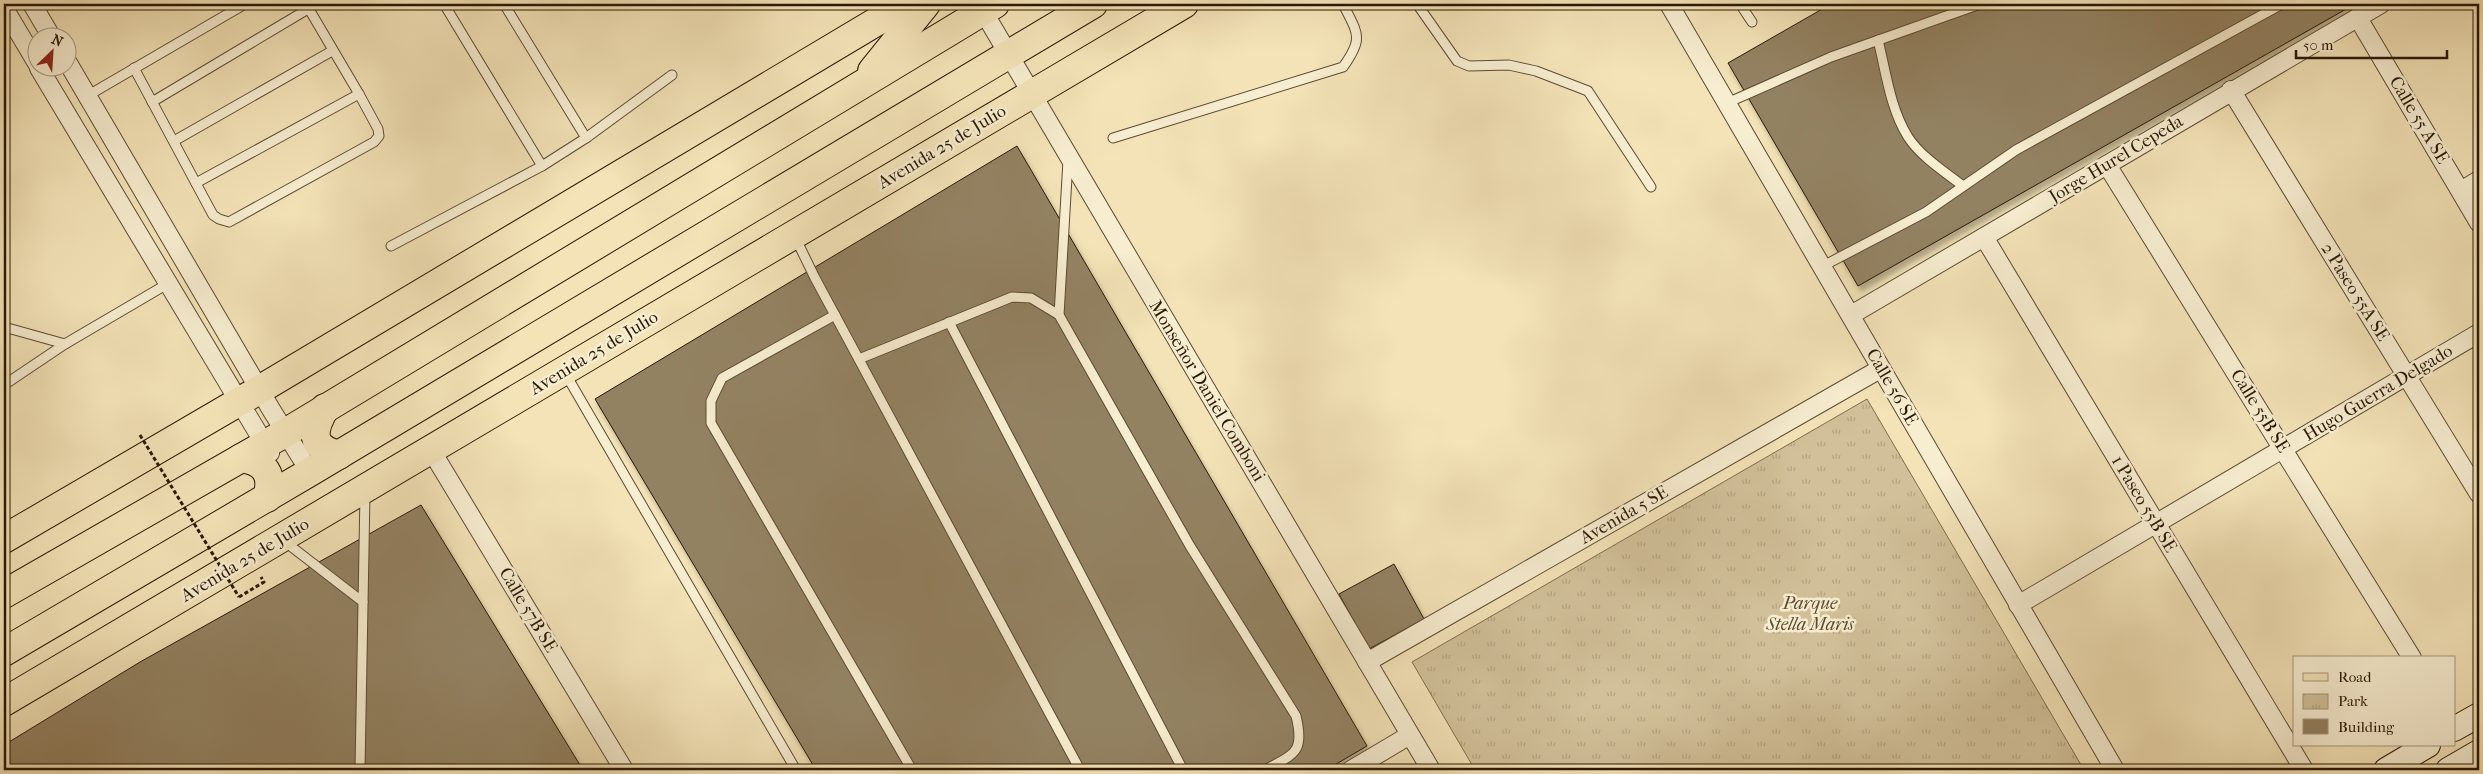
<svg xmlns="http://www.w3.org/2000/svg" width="2483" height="774" font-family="'IM FELL French Canon',serif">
<defs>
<pattern id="park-tufts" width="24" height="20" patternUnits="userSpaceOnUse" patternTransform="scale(1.25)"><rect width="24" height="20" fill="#d1c099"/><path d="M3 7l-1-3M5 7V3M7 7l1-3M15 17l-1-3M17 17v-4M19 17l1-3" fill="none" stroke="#b4a482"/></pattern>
<filter id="shadow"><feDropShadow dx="3" dy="5.5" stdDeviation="2.5" flood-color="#0004"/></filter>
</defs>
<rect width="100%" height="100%" fill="#f3e3b7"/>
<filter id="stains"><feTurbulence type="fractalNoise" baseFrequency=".004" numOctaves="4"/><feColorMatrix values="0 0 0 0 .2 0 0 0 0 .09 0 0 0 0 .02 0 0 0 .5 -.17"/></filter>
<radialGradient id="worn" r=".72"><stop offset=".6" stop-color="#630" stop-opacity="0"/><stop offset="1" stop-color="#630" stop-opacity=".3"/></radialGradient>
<path fill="url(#park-tufts)" stroke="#7e6c4f" d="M1867,399L2084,770H1475L1412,662Z"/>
<g fill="#938262" stroke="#2a1805" filter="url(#shadow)">
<path d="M1831,4H2355L1858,286L1728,63Z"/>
<path d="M1017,146L1367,746L1326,770H816L595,399Z"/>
<path d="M421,505L583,770H4V745L140,662Z"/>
<path d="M1394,564L1424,619L1369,649L1339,594Z"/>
</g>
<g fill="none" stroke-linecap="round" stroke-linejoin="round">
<g stroke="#5c4b32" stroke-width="11">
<g id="lane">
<path d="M444,4L542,166"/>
<path d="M504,4L586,138L672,75"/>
<path d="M1417,4L1457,61L1469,66L1509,65L1536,71L1588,91L1651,187"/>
<path d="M1740,4L1752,22"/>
<path d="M1878,40C1886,72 1890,108 1908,137C1921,157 1945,172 1963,186"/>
<path d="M134,68L213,215L219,219L229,222L374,142L379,136L378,129L359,94L306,4"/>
<path d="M87,96L245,4"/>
<path d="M152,102L308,9"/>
<path d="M1727,103L1831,57L1980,4"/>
<path d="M1113,138L1343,67C1364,38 1358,34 1343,4"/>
<path d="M174,141L332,51"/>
<path d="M196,183L359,94"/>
<path d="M795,237L815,278L1080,770"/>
<path d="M391,246L542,166L586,138"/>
<path d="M1823,266L1926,212L2016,150L2282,4"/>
<path d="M835,315L722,378L711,401V423L912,770"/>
<path d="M1059,315L1068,160"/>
<path d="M949,322L1183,770"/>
<path d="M4,327L65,344"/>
<path d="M859,359L1012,297L1031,298L1059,315L1190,546L1296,716C1305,753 1294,754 1265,770"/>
<path d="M565,373L796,770"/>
<path d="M4,385L65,344L169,283"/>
<path d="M284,541L363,602"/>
<path d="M360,770L365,493"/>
</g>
</g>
<g stroke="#5c4b32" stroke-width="20">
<g id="street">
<path d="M32,4L52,38"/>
<path d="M1669,4L2115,770"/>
<path d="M4,8L38,65"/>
<path d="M983,11L1431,770"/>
<path d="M2358,18L2479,223"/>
<path d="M68,63L272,411L310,472"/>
<path d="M39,68L270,453"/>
<path d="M2231,90L2479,494"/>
<path d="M2107,165L2412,658"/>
<path d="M2461,191L2479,180"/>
<path d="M1984,237L2304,770"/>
<path d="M1851,315L2381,4"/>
<path d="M431,450L624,770"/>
<path d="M2018,605L2479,333"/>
<path d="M1367,662L1880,369"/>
<path d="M1351,770L1410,735"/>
</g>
</g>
<g stroke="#2a1805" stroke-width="26">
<g id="secondary">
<path d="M2454,729L2479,715"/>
<path d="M2386,770L2428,745"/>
<path d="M2448,770L2479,752"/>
</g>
</g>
<g stroke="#2a1805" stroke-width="30">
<g id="primary">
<path d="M872,71L926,4"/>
<path d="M325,408C312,431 309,447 339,455"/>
<path d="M241,458C265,461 274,475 267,498"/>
<path d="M4,539L259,390L906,4"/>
<path d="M4,594L285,433L995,4"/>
<path d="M4,652L310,472L1093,4"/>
<path d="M4,702L1184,4"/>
</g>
</g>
<path stroke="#2a1805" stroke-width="3" stroke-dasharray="4 2.5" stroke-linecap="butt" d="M239,597L264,582L261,577"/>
<use href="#lane" stroke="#f7edd0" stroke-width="9"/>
<use href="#street" stroke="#f7edd0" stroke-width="18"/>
<use href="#secondary" stroke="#f7edd0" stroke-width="24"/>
<use href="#primary" stroke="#f3e3b7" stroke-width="28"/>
<path stroke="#2a1805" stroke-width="3" stroke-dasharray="4 2.5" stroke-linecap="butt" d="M140,435L239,597"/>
</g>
<g text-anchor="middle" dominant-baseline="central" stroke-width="5" stroke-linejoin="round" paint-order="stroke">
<g font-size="18" fill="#2a1805" stroke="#f7edd0">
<text transform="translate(2419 120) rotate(59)">Calle 55 A SE</text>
<text transform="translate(942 147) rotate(-31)">Avenida 25 de Julio</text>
<text transform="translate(2116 159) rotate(-31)">Jorge Hurel Cepeda</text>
<text transform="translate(2355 292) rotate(58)">2 Paseo 55A SE</text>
<text transform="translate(594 353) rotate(-31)">Avenida 25 de Julio</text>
<text transform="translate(1892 387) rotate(60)">Calle 56 SE</text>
<text transform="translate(1207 391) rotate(59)">Monseñor Daniel Comboni</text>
<text transform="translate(2378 393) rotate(-31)">Hugo Guerra Delgado</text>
<text transform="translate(2260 411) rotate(58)">Calle 55B SE</text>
<text transform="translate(2144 504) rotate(59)">1 Paseo 55B SE</text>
<text transform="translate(1624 515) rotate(-30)">Avenida 5 SE</text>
<text transform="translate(245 560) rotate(-31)">Avenida 25 de Julio</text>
<text transform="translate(528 610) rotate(59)">Calle 57B SE</text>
</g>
<g font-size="18" font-style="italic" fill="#5c4a31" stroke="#f7edd0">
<text x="1810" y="603">Parque<tspan x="1810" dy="21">Stella Maris</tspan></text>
</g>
</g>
<rect width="2483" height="774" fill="none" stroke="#f3e3b7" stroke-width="20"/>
<rect x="5" y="5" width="2473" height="764" fill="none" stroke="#2a1805" stroke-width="2.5"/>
<rect x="10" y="10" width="2463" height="754" fill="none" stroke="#2a1805"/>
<rect x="2293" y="656" width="162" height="90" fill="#f7edd0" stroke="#a5987f"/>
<rect x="2303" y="673" width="25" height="8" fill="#f3e3b7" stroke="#a5987f"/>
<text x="2338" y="682" font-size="15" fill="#2a1805">Road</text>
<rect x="2303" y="694" width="25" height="15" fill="url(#park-tufts)" stroke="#a5987f"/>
<text x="2338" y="706" font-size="15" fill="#2a1805">Park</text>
<rect x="2303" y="719" width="25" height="15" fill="#938262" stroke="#a5987f"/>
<text x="2338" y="732" font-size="15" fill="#2a1805">Building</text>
<g transform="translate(52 52) rotate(25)"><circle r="24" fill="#f7edd0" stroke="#a5987f"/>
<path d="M0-4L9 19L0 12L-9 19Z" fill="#8f2418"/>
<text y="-8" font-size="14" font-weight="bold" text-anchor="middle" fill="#2a1805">N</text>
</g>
<path d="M2296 50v8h151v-8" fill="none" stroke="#2a1805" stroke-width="2.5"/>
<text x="2303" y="50" font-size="15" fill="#2a1805" stroke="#f7edd0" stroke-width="4" paint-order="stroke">50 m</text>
<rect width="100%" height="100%" filter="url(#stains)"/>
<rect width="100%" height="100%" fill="url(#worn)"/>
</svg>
